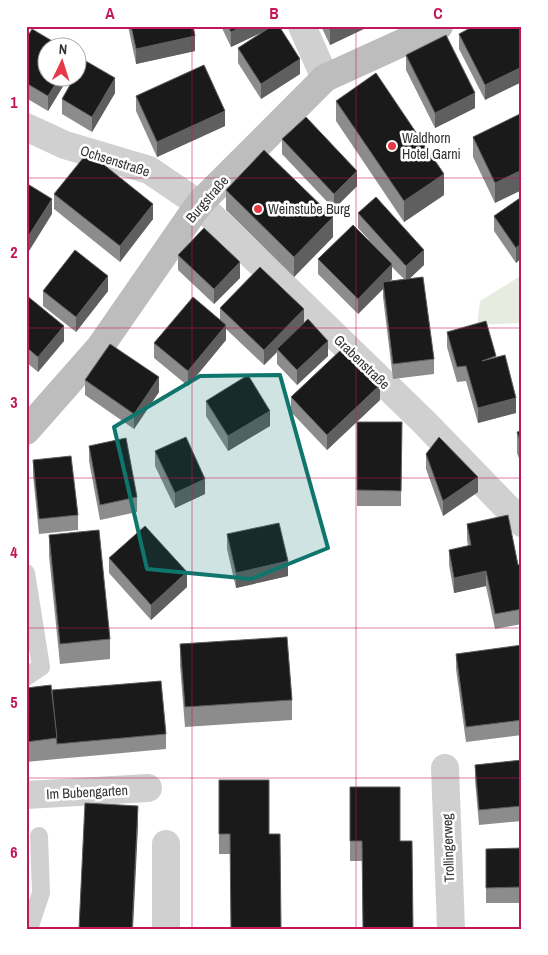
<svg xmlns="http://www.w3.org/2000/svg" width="548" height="955" font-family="'Archivo Narrow',sans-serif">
<rect width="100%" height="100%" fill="#fff"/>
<path fill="#e6ecdf" d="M522,275V323L477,325L480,301Z"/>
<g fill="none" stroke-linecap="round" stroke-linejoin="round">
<g stroke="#d0d0d0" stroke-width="18">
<path d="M26,573L41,667L26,677"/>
<path d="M29,929L41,893L39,836"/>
</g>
<g stroke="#d0d0d0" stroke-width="28">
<path d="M302,26L325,78"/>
<path d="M26,127L65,145L149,170L199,204L424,422L522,523"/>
<path d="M445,768L451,929"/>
<path d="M26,795L148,788"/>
<path d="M166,844V929"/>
</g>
<path stroke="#bdbdbd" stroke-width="28" d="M26,431L100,347L199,204L325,78L439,26"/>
</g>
<g fill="#8c8c8c" fill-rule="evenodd">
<path d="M128,26H193L195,51L136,64Z"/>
<path d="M221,26H279L300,74L261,99L238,63V48L265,31L231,47Z"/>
<path d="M321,26H370L330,45Z"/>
<path d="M520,26L485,100L459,49V34Z"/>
<path d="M26,39L68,78L48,111L26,98Z"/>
<path d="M406,55L475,108L435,128L406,70Z"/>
<path d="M115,93L92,132L62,114V99Z"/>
<path d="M136,96L225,126L157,157L136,111Z"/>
<path d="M336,101L444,195L404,222L336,121Z"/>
<path d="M522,113L495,203L473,157V137Z"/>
<path d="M282,139L357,186L334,209L282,154Z"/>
<path d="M226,190L333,237L294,277L226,210Z"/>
<path d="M54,194L153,219L120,262L54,209Z"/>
<path d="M520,198L516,263L494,231V216Z"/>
<path d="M358,213L424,265L409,279L434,359V374L393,379L383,297V289L358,314L318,274V259L369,240L358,228ZM392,267L404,279L390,281L392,279Z"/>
<path d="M178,255L240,278L214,304L178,270Z"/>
<path d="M43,291H108L76,332L43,306Z"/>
<path d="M26,295L64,341L38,372L26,362Z"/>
<path d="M220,308L304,323L328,356L297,385L277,364V352L264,365L226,329V340L188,386L154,358V343L220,320Z"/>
<path d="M447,332L516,413L478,423L466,381L457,382L447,347Z"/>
<path d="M85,380L159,392L134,429L85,395Z"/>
<path d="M291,397L380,400L327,450L291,412Z"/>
<path d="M206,401L270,426L228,451L206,416Z"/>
<path d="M357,422H402L401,506H357Z"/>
<path d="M522,431V467L517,453V432Z"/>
<path d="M89,446L137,497V512L100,520L89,461Z"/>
<path d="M155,451L205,494L175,508L155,466Z"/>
<path d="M426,454L478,492L443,516L426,469Z"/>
<path d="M33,460L78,515V530L39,534L33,475Z"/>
<path d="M467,524L518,565L522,564V624L495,629L486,586L454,593L449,565V550L468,546L467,539Z"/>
<path d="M227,534L288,576L236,588L227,549Z"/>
<path d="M49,535L110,639V659L60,664L49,556Z"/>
<path d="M109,558L187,587L151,620L109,573Z"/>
<path d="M180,644L292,700V720L185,727L180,665Z"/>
<path d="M522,645V735L466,742L456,669V654Z"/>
<path d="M26,688L52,690L166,734V749L57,759L26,762Z"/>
<path d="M522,760V821L479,825L475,780V765Z"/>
<path d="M219,780L269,834L230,854H219Z"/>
<path d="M350,787L400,841L362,861H350Z"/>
<path d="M522,848V903H486V849Z"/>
</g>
<g fill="#5f5f5f">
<path d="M243,26H275L231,47V32Z"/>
<path d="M338,26H370L330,45V30Z"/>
<path d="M195,36V51L136,64V49Z"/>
<path d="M300,59V74L261,99V84Z"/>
<path d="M522,67V82L485,100V85Z"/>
<path d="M59,78H68L48,111V96Z"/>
<path d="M115,78V93L92,132V117Z"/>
<path d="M475,93V108L435,128V113Z"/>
<path d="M225,111V126L157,157V142Z"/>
<path d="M522,170V190L495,203V183Z"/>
<path d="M357,171V186L334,209V194Z"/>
<path d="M444,174V195L404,222V201Z"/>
<path d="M52,199V214L26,256V240Z"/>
<path d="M153,204V219L120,262V246Z"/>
<path d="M333,217V237L294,277V257Z"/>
<path d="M522,243V258L516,263V248Z"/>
<path d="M424,250V265L406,282V266Z"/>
<path d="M240,262V278L214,304V289Z"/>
<path d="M392,264V279L383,288V282V289L358,314V299Z"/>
<path d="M108,276V291L76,332V317Z"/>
<path d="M304,309V324L277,349V352L264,365V350Z"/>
<path d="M226,325V340L188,386V371Z"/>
<path d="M64,326V341L38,372V357Z"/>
<path d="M328,341V356L297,385V370Z"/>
<path d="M159,377V392L134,429V414Z"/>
<path d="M380,385V400L327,450V435Z"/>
<path d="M516,398V413L478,423V408Z"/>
<path d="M270,411V426L228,451V436Z"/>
<path d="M478,477V492L443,516V501Z"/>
<path d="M205,479V494L175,508V493Z"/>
<path d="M288,561V576L236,588V573Z"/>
<path d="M486,571V586L454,593V578Z"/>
<path d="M187,572V587L151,620V605Z"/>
<path d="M138,806V826L133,929H132Z"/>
</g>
<g fill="#1a1a1a" stroke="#5f5f5f">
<path d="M131,26H193L195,36L136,49Z"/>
<path d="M228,26H243L231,32Z"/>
<path d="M272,26H279L300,59L261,84L238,48Z"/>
<path d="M328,26H338L330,30Z"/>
<path d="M474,26H520L522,30V67L485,85L459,34Z"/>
<path d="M32,29L64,48H48V78H59L48,96L26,83V39Z"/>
<path d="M446,35L475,93L435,113L406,55Z"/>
<path d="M84,60L115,78L92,117L62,99L74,78H78V72Z"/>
<path d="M204,65L225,111L157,142L136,96Z"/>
<path d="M376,73L444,174L404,201L336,101Z"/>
<path d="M522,113V170L495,183L473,137Z"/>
<path d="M306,117L357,171L334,194L282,139Z"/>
<path d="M264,150L333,217L294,257L226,190Z"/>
<path d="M88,152L153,204L120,246L54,194Z"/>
<path d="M26,183L52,199L26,240Z"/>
<path d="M376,197L424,250L406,266L358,213Z"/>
<path d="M520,198L522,201V243L516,248L494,216Z"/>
<path d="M353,225L392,264L358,299L318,259Z"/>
<path d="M204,228L240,262L214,289L178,255Z"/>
<path d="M75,250L108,276L76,317L43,291Z"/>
<path d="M260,267L304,309L264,350L220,308Z"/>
<path d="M423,277L434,359L393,364L383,282Z"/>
<path d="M26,295L64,326L38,357L26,347Z"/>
<path d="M193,297L226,325L188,371L154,343Z"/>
<path d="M308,319L328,341L297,370L277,349Z"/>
<path d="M486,321L496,356L482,361L505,355L516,398L478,408L466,366L457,367L447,332Z"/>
<path d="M110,344L159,377L134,414L85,380Z"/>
<path d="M344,347L380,385L327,435L291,397Z"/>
<path d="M248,375L270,411L228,436L206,401Z"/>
<path d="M357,422H402L401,491L357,490Z"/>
<path d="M522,431V447L517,432Z"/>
<path d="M186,437L205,479L175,493L155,451Z"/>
<path d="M439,437L478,477L443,501L426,454Z"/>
<path d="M126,438L137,497L100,505L89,446Z"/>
<path d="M71,456L78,515L39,519L33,460Z"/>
<path d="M508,515L518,565L522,564V609L495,614L486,571L454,578L449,550L471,545L467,524Z"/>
<path d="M279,523L288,561L236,573L227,534Z"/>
<path d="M145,526L187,572L151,605L109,558Z"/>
<path d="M99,530L110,639L60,644L49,535Z"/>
<path d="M287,637L292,700L185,707L180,644Z"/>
<path d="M522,645V720L466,727L456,654Z"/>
<path d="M161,681L166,734L57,744L52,690Z"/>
<path d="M51,685L57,738L26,742V688Z"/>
<path d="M522,760V806L479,810L475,765Z"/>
<path d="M219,780H269V834H280L281,929H231L230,834H219Z"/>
<path d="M350,787H400V841H412L413,929H363L362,841H350Z"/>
<path d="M85,803L138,806L132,929H79Z"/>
<path d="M522,848V887L486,888V849Z"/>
</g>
<path fill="#0f766e" fill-opacity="0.2" stroke="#0f766e" stroke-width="4" stroke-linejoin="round" d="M280,375L328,548L251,579L147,569L114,427L200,376Z"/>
<path fill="none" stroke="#c2185b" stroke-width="1" stroke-opacity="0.55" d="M192,26V929M356,26V929M26,178H522M26,328H522M26,478H522M26,628H522M26,778H522"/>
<g fill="#e63946" stroke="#fff" stroke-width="2">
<circle cx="392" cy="146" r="5"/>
<circle cx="258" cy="209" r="5"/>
</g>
<g text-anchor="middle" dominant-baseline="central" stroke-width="5" stroke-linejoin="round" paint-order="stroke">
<g font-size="14" fill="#333" stroke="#fff" text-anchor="start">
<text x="402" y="138">Waldhorn<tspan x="402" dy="16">Hotel Garni</tspan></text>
<text x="268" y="209">Weinstube Burg</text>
</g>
<g font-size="14" fill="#333" stroke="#fff">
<text transform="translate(115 161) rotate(18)">Ochsenstraße</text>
<text transform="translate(207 199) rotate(-49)">Burgstraße</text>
<text transform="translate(362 362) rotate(44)">Grabenstraße</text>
<text transform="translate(87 792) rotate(-3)">Im Bubengarten</text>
<text transform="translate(448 848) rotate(-92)">Trollingerweg</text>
</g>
</g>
<rect width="548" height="955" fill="none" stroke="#ffffff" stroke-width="55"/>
<g transform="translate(62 62) rotate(4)"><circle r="24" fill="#ffffff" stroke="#adadad"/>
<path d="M0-4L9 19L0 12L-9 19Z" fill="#e63946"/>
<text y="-8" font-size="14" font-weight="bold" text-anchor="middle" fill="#333333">N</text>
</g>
<rect x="28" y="28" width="492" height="900" fill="none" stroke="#c2185b" stroke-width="2"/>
<g font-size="16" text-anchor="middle" font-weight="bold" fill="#c2185b">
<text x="110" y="19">A</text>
<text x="274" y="19">B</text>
<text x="438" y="19">C</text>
<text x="14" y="108">1</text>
<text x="14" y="258">2</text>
<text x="14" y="408">3</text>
<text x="14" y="558">4</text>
<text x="14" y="708">5</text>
<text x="14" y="858">6</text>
</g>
</svg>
